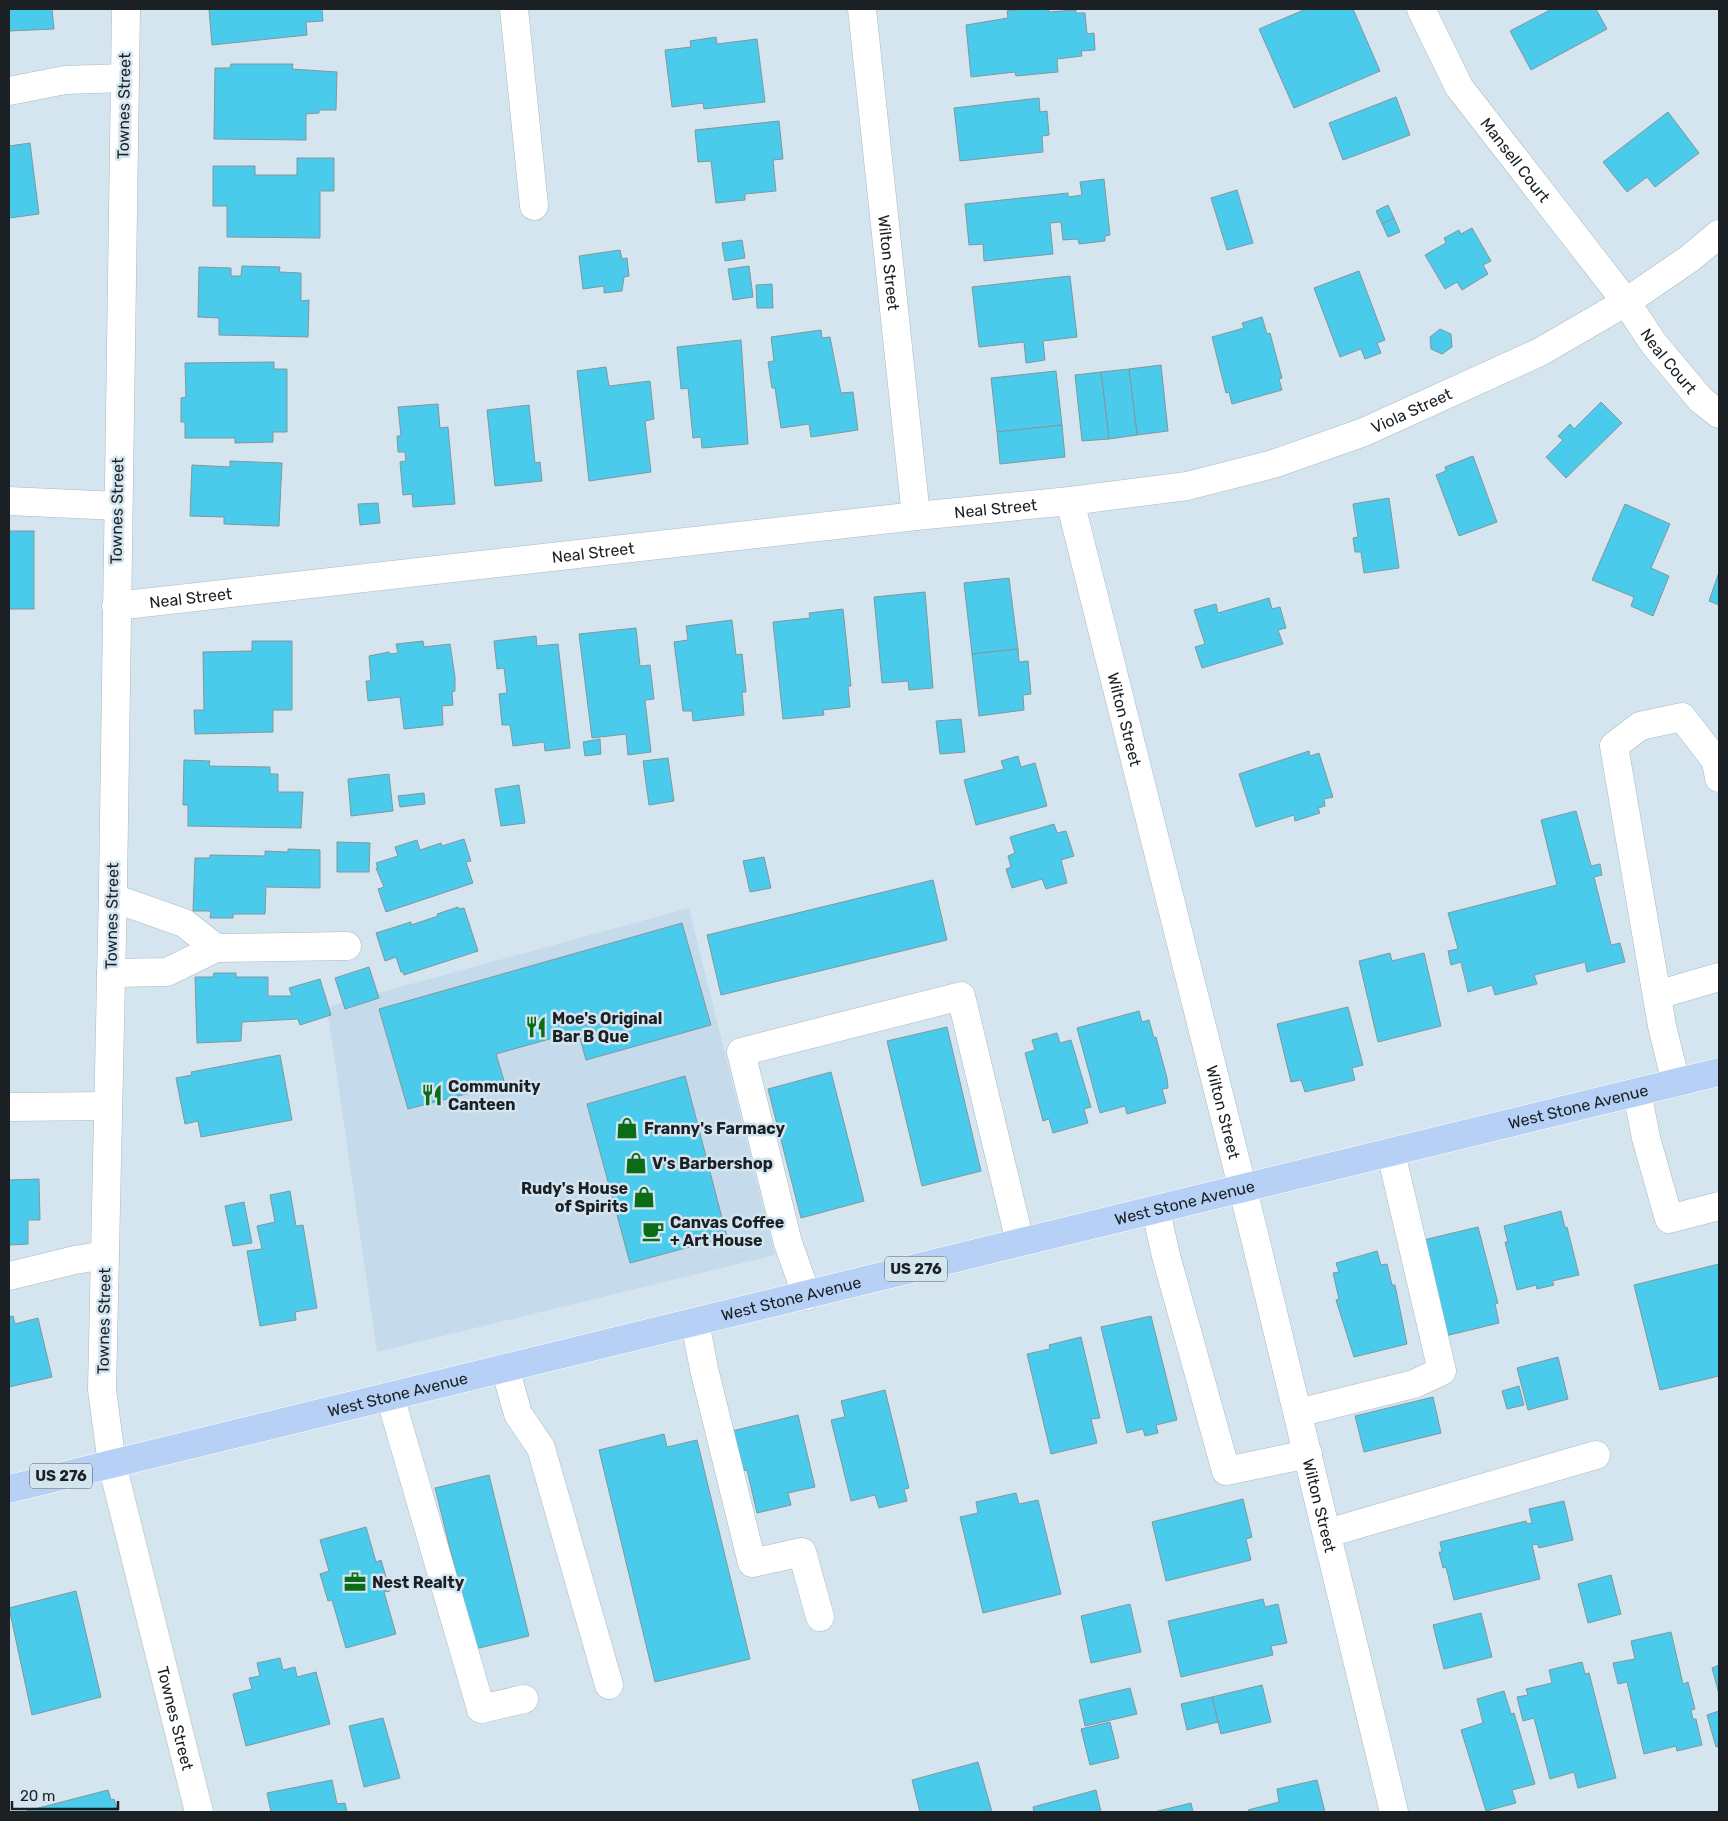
<svg xmlns="http://www.w3.org/2000/svg" width="1728" height="1821" font-family="Rubik,sans-serif">
<rect width="100%" height="100%" fill="#d5e5f0"/>
<path fill="#c5dbeb" d="M689,908L775,1255L377,1352L327,1007Z"/>
<g fill="#4acbec" stroke="#84969c">
<path d="M9,9H52L54,29L9,31Z"/>
<path d="M209,9H322L323,21L306,22L307,35L212,45Z"/>
<path d="M1027,9H1049V12L1076,10V13H1085L1087,34L1094,33L1095,50L1081,51L1082,56L1057,59L1058,72L1016,76L1015,72L971,77L966,25L1008,18L1007,11Z"/>
<path d="M1306,9H1353L1380,71L1294,108L1259,29Z"/>
<path d="M1552,9H1596L1607,29L1531,70L1510,31Z"/>
<path d="M716,37L717,44L757,39L765,102L704,109L703,103L672,107L665,50L691,47L690,41Z"/>
<path d="M231,64H293L292,69L337,72L336,110H319V113L306,114V140L214,139L215,68H230Z"/>
<path d="M1396,97L1410,135L1343,160L1329,123Z"/>
<path d="M1039,98L1040,112L1047,111L1049,135L1042,136L1043,152L960,161L954,108Z"/>
<path d="M1668,112L1699,153L1655,187L1647,177L1627,192L1603,162Z"/>
<path d="M779,121L783,159L773,160L776,191L745,194V200L716,203L711,161L698,162L695,130Z"/>
<path d="M30,143L39,214L9,218V146Z"/>
<path d="M297,158H334V191H320V238L227,237V206H213V166H255V175H297Z"/>
<path d="M1104,179L1110,235L1105,236V241L1079,244L1078,239L1063,240L1061,222L1050,223L1053,254L984,261L983,244L969,245L965,204L1068,193V197L1082,195L1080,182Z"/>
<path d="M1237,190L1253,243L1227,250L1211,198Z"/>
<path d="M1388,205L1394,218L1382,224L1376,211Z"/>
<path d="M1394,218L1400,232L1388,237L1382,224Z"/>
<path d="M1472,228L1491,261L1483,265L1488,274L1462,290L1457,282L1445,289L1425,255L1446,243L1444,238L1459,230L1461,234Z"/>
<path d="M742,240L745,258L725,261L722,243Z"/>
<path d="M620,250L622,259L627,258L629,276L624,277L622,291L604,293V286L583,289L579,256Z"/>
<path d="M242,266L280,267L279,272L301,273V301L309,300L308,337L219,335V318L198,317L199,267L231,268V276H241Z"/>
<path d="M749,266L753,297L733,300L728,269Z"/>
<path d="M1359,271L1385,340L1377,343L1381,353L1365,359L1361,349L1340,357L1314,288Z"/>
<path d="M1070,276L1077,337L1043,341L1045,360L1026,363L1024,342L979,347L972,287Z"/>
<path d="M772,284L773,308H757L756,285Z"/>
<path d="M1262,317L1267,334L1270,333L1282,378L1279,379L1282,390L1232,404L1229,392L1226,393L1212,337L1244,328L1242,323Z"/>
<path d="M1440,329L1451,334L1452,347L1442,354L1431,349L1430,337Z"/>
<path d="M821,330L822,338L830,337L841,393L853,392L858,430L811,437L809,424L781,428L775,388H772L768,362L774,361L771,337Z"/>
<path d="M741,340L748,444L702,448L701,437L693,438L688,388L681,389L677,347Z"/>
<path d="M274,362V369H287V432H273V442L235,443V438H185V422H181V398L186,397L185,363Z"/>
<path d="M1161,365L1168,431L1137,435L1129,369Z"/>
<path d="M606,367L609,386L650,381L654,419L645,421L651,472L589,481L577,371Z"/>
<path d="M1129,369L1137,435L1109,439L1101,372Z"/>
<path d="M1056,371L1062,425L997,432L991,378Z"/>
<path d="M1101,372L1109,439L1082,441L1075,375Z"/>
<path d="M1601,402L1622,423L1566,478L1546,457L1563,440L1558,436L1570,424L1574,429Z"/>
<path d="M438,404L440,428L448,427L455,504L413,507L412,494L403,495L400,462L406,461L405,452H398L397,436H401L398,407Z"/>
<path d="M529,405L535,463L540,462L542,481L495,486L487,410Z"/>
<path d="M1062,425L1065,457L1000,464L997,432Z"/>
<path d="M1473,456L1497,522L1459,536L1436,475L1446,471L1445,467Z"/>
<path d="M230,461L282,463L279,526L224,524V517L190,516L192,465L230,467Z"/>
<path d="M1389,498L1399,568L1364,573L1361,552H1355L1353,538L1358,537L1353,504Z"/>
<path d="M378,503L380,523L360,525L358,504Z"/>
<path d="M1625,504L1670,524L1651,568L1669,576L1653,616L1631,606L1634,597L1592,580Z"/>
<rect x="9" y="531" width="25" height="78"/>
<path d="M1719,572V605L1709,601Z"/>
<path d="M1009,578L1018,649L972,654L964,583Z"/>
<path d="M925,592L933,688L909,690L908,681L882,683L874,597Z"/>
<path d="M1269,598L1272,609L1280,607L1286,628L1278,630L1283,644L1202,668L1195,647L1205,644L1194,610L1216,604L1218,613Z"/>
<path d="M843,609L851,686H848L850,707L823,710L824,715L783,719L773,622L810,618L809,613Z"/>
<path d="M732,620L736,655L742,654L746,692H742L744,715L693,721L692,711H683L674,642L688,640L686,626Z"/>
<path d="M636,628L640,666L650,665L654,699L645,700L651,752L628,755L626,734L592,738L579,634Z"/>
<path d="M536,636L537,646L558,644L570,748L545,751L544,742L513,746L510,725H502L499,694L507,693L504,668L497,669L494,641Z"/>
<path d="M252,641H292V710H273V732L195,734L194,710H204L203,652L252,651Z"/>
<path d="M423,641L424,647L450,644L455,677V691L452,692L453,705L442,706L443,725L404,729L400,697L368,701L366,681H371L369,656L389,652L390,654L398,653L396,644Z"/>
<path d="M1018,649L1019,662L1028,661L1031,694L1023,695L1024,710L979,716L972,654Z"/>
<path d="M961,719L965,752L940,754L936,721Z"/>
<path d="M600,739L601,754L585,756L583,742Z"/>
<path d="M1309,751L1310,756L1319,753L1333,797L1324,799L1325,806L1318,808L1320,813L1295,821L1294,815L1256,827L1239,774Z"/>
<path d="M1018,756L1021,767L1035,763L1047,806L976,825L964,780L1004,769L1001,761Z"/>
<path d="M668,758L674,801L649,805L643,761Z"/>
<path d="M184,760L210,761L209,766L270,767V774H278V792H303L301,828L188,826V805H183Z"/>
<path d="M389,774L393,811L351,816L348,779Z"/>
<path d="M519,785L525,823L501,826L495,789Z"/>
<path d="M424,793L425,804L400,807L398,796Z"/>
<path d="M1576,811L1591,866L1600,864L1602,875L1594,877L1611,945L1620,943L1625,962L1587,972L1585,962L1534,975L1537,984L1495,995L1492,985L1468,992L1461,962L1451,965L1448,951L1458,949L1448,913L1557,885L1541,820Z"/>
<path d="M1054,824L1057,833L1066,831L1074,856L1061,860L1067,883L1046,889L1042,879L1012,888L1006,869L1011,867L1008,856L1015,853L1010,837Z"/>
<path d="M464,839L471,861L466,862L473,883L386,912L378,889L384,887L376,868H378L376,863L398,856L395,847L417,840L420,850L441,843L442,846Z"/>
<path d="M337,842L370,843L369,872H337Z"/>
<path d="M288,849L320,850V888L266,887L265,914H233V918H210L211,911H193L195,858H210V855L265,856V851L288,852Z"/>
<path d="M764,857L771,888L750,892L743,861Z"/>
<path d="M933,880L947,940L721,995L707,935Z"/>
<path d="M458,907L459,909L464,908L478,951L404,975L403,972H401L396,957L385,961L376,933L411,922V925L438,916L437,914Z"/>
<path d="M682,923L711,1025L586,1060L578,1031L496,1054L505,1084L408,1109L379,1009Z"/>
<path d="M1390,953L1392,961L1424,953L1441,1026L1378,1042L1359,961Z"/>
<path d="M369,967L379,998L345,1009L335,978Z"/>
<path d="M214,973H236V977H268V996H292L289,988L320,979L331,1015L300,1025L298,1019L242,1022L241,1041L197,1043L195,977H213Z"/>
<path d="M1348,1007L1363,1065L1352,1068L1355,1080L1305,1092L1301,1080L1291,1082L1277,1024Z"/>
<path d="M1139,1011L1142,1022L1149,1020L1154,1038L1156,1037L1167,1078L1168,1088L1162,1089L1166,1103L1127,1114L1125,1106L1100,1113L1077,1028Z"/>
<path d="M947,1027L981,1171L922,1186L887,1041Z"/>
<path d="M1057,1033L1060,1043L1071,1040L1091,1107L1084,1109L1088,1123L1053,1133L1049,1119L1043,1121L1025,1053L1035,1050L1032,1040Z"/>
<path d="M280,1055L292,1120L201,1137L198,1121L185,1124L176,1078L192,1075L191,1072Z"/>
<path d="M831,1072L864,1201L801,1218L768,1089Z"/>
<path d="M685,1076L727,1237L630,1263L587,1104Z"/>
<path d="M39,1179L40,1220H28V1244L9,1245V1180Z"/>
<path d="M290,1191L296,1226L303,1225L317,1308L295,1312L296,1320L260,1326L247,1251L262,1249L257,1226L275,1222L270,1195Z"/>
<path d="M244,1202L252,1243L233,1246L225,1206Z"/>
<path d="M1561,1211L1565,1228L1567,1227L1579,1275L1552,1281L1554,1285L1537,1289L1536,1285L1517,1290L1505,1242H1508L1504,1226Z"/>
<path d="M1478,1227L1498,1303L1495,1304L1499,1323L1437,1338L1415,1242Z"/>
<path d="M1377,1251L1381,1265L1387,1264L1392,1285H1395L1407,1344L1354,1357L1336,1300L1339,1299L1333,1273L1339,1272L1336,1263Z"/>
<path d="M1719,1264V1376L1660,1390L1634,1285Z"/>
<path d="M13,1316L15,1324L38,1318L52,1377L9,1387V1317Z"/>
<path d="M1151,1316L1177,1420L1156,1425L1158,1433L1145,1436L1143,1429L1127,1433L1101,1327Z"/>
<path d="M1081,1337L1100,1418L1091,1419L1097,1443L1051,1454L1027,1354L1050,1349L1049,1345Z"/>
<path d="M1558,1357L1568,1399L1528,1410L1517,1368Z"/>
<path d="M1519,1386L1524,1405L1507,1409L1502,1391Z"/>
<path d="M885,1390L909,1488L904,1489L907,1501L879,1508L875,1495L851,1501L831,1420L845,1417L841,1401Z"/>
<path d="M1433,1397L1441,1433L1364,1452L1355,1416Z"/>
<path d="M798,1415L815,1487L788,1493L791,1505L757,1513L747,1470L741,1471L732,1431Z"/>
<path d="M664,1434L667,1447L697,1440L750,1659L655,1682L599,1450Z"/>
<path d="M489,1475L529,1636L475,1649L435,1488Z"/>
<path d="M1016,1493L1019,1504L1038,1500L1061,1594L983,1613L960,1517L978,1513L976,1502Z"/>
<path d="M1243,1499L1252,1537L1246,1539L1251,1560L1166,1581L1152,1522Z"/>
<path d="M1564,1501L1573,1540L1539,1548L1537,1544L1532,1545L1540,1579L1454,1600L1446,1567L1443,1568L1439,1552H1442L1440,1542L1526,1521L1527,1524L1532,1523L1529,1509Z"/>
<path d="M366,1527L376,1562L381,1560L390,1591L384,1592L396,1634L346,1648L332,1600L328,1601L320,1574L329,1571L320,1540Z"/>
<path d="M1611,1575L1621,1614L1588,1623L1578,1584Z"/>
<path d="M76,1591L101,1697L32,1715L9,1608Z"/>
<path d="M1263,1599L1265,1607L1278,1604L1287,1643L1271,1646L1273,1655L1181,1677L1168,1621Z"/>
<path d="M1130,1604L1141,1652L1091,1663L1081,1616Z"/>
<path d="M1481,1613L1492,1657L1444,1669L1433,1625Z"/>
<path d="M1671,1632L1683,1684L1688,1682L1695,1709L1691,1710L1693,1719H1696L1702,1745L1677,1751L1676,1746L1644,1754L1627,1682L1618,1684L1613,1663L1635,1659L1631,1641Z"/>
<path d="M280,1658L283,1670L295,1667L297,1677L316,1672L330,1724L246,1746L233,1694L252,1689L249,1678L260,1676L257,1663Z"/>
<path d="M1582,1662L1585,1674L1589,1673L1616,1778L1578,1788L1574,1772L1550,1779L1534,1718L1523,1721L1517,1697L1528,1695L1526,1689L1552,1683L1549,1670Z"/>
<path d="M1719,1665V1694L1712,1668Z"/>
<path d="M1262,1685L1271,1722L1221,1734L1212,1697Z"/>
<path d="M1130,1688L1137,1714L1085,1726L1079,1700Z"/>
<path d="M1504,1691L1511,1714L1514,1713L1535,1784L1512,1790L1516,1803L1486,1811L1461,1730L1483,1723L1477,1699Z"/>
<path d="M1212,1697L1218,1722L1187,1730L1181,1704Z"/>
<path d="M1719,1711V1746L1716,1747L1707,1715Z"/>
<path d="M383,1718L400,1778L364,1787L349,1726Z"/>
<path d="M1110,1722L1119,1758L1090,1765L1081,1729Z"/>
<path d="M978,1762L992,1812H920L912,1780Z"/>
<path d="M332,1780L337,1804L345,1803L347,1812H271L267,1793Z"/>
<path d="M1317,1780L1325,1812H1249L1248,1810L1279,1802L1277,1789Z"/>
<path d="M108,1790L111,1800L114,1799L118,1812H23Z"/>
<path d="M1096,1790L1101,1812H1034L1033,1807Z"/>
<path d="M1191,1803L1193,1812H1154Z"/>
</g>
<g fill="none" stroke-linecap="round" stroke-linejoin="round">
<g stroke="#a9b9c3" stroke-width="29">
<g id="minor">
<path id="s1" d="M126,9L113,888L102,1390L112,1464L199,1812"/>
<path d="M514,9L534,206"/>
<path id="s2" d="M862,9L916,516"/>
<path id="s3" d="M1421,9L1459,87L1626,302L1654,344L1701,400L1719,414"/>
<path d="M9,91L65,80L125,78"/>
<path d="M9,501L117,506"/>
<path id="s4" d="M1070,501L1254,1234L1394,1812"/>
<path id="s5" d="M116,606L916,516L1070,501L1187,486L1273,464L1364,432L1540,352L1626,302L1689,259L1719,234"/>
<path d="M113,898L184,923L216,948L347,946"/>
<path d="M111,973L167,972L216,948"/>
<path d="M1657,995L1719,977"/>
<path d="M1676,1083L1662,1026L1614,746L1640,726L1682,717L1716,761L1719,778"/>
<path d="M1637,1092L1646,1138L1669,1219L1719,1206"/>
<path d="M9,1107L108,1106"/>
<path d="M1156,1211L1166,1256L1226,1471L1308,1454"/>
<path d="M9,1276L75,1260L105,1255"/>
<path d="M807,1296L788,1243L741,1052L961,996L1020,1242"/>
<path d="M695,1322L704,1369L752,1563L802,1552L820,1617"/>
<path d="M505,1368L518,1414L541,1448L609,1685"/>
<path d="M390,1396L481,1709L524,1699"/>
<path d="M1298,1413L1414,1384L1442,1371L1391,1153"/>
<path d="M1328,1533L1596,1455"/>
</g>
</g>
<g stroke="#fff" stroke-width="29">
<g id="highway">
<path id="s6" d="M9,1489L1719,1072"/>
</g>
</g>
<use href="#minor" stroke="#fff" stroke-width="28"/>
<use href="#highway" stroke="#b6d1f5" stroke-width="28"/>
</g>
<defs>
<g id="restaurant-bare" transform="scale(1.725)"><path d="M-5-6h1v4h1v-4h1v4h1v-4h1v5L-1.5 .5V6h-2V.5L-5-1ZM5-6V6H3V1.5H1.5Q1.5-4 5-6Z" fill="#0c6b16" stroke="#d5e5f0" stroke-width="2.5" paint-order="stroke"/></g>
<g id="shop-bare" transform="scale(1.725)"><path d="M-5-2.5h2.3a2.7 3.5 0 0 1 5.4 0H5L5.5 6h-11ZM-1.5-2.5h3a1.5 2.3 0 0 0-3 0Z" fill="#0c6b16" stroke="#d5e5f0" stroke-width="2.5" paint-order="stroke"/></g>
<g id="cafe-bare" transform="scale(1.725)"><path d="M-5.5-4.5H6V0H3Q3 3.5 0 3.5H-2.5Q-5.5 3.5-5.5 0ZM3-3.2v2h1.7v-2ZM-6 4.5H4V6H-6Z" fill="#0c6b16" stroke="#d5e5f0" stroke-width="2.5" paint-order="stroke"/></g>
<g id="office-bare" transform="scale(1.725)"><path d="M-6-3h4V-5.5h4V-3h4V5H-6ZM-1-4.5V-3h2v-1.5ZM-6 0V1H6V0Z" fill="#0c6b16" stroke="#d5e5f0" stroke-width="2.5" paint-order="stroke"/></g>
</defs>
<g fill-rule="evenodd">
<use href="#restaurant-bare" x="536" y="1027"/>
<use href="#restaurant-bare" x="432" y="1095"/>
<use href="#shop-bare" x="627" y="1128"/>
<use href="#shop-bare" x="636" y="1163"/>
<use href="#shop-bare" x="644" y="1197"/>
<use href="#cafe-bare" x="653" y="1231"/>
<use href="#office-bare" x="355" y="1582"/>
</g>
<g text-anchor="middle" dominant-baseline="central" stroke-width="5" stroke-linejoin="round" paint-order="stroke">
<g fill="#d5e5f0" stroke="#525b61" stroke-width="1">
<rect x="885" y="1256.5" width="62" height="25" rx="4"/>
<rect x="30" y="1463.5" width="62" height="25" rx="4"/>
</g>
<g font-size="15" font-weight="bold" fill="#1a2024">
<text x="916" y="1269">US 276</text>
<text x="61" y="1476">US 276</text>
</g>
<g font-size="16" fill="#1a2024" stroke="#d5e5f0">
<text transform="translate(124 106) rotate(-89)">Townes Street</text>
<text stroke="none"><textPath href="#s3" startOffset="179">Mansell Court</textPath></text>
<text stroke="none"><textPath href="#s2" startOffset="255">Wilton Street</textPath></text>
<text stroke="none"><textPath href="#s3" startOffset="432">Neal Court</textPath></text>
<text stroke="none"><textPath href="#s5" startOffset="1315">Viola Street</textPath></text>
<text stroke="none"><textPath href="#s5" startOffset="885">Neal Street</textPath></text>
<text transform="translate(117 511) rotate(-89)">Townes Street</text>
<text stroke="none"><textPath href="#s5" startOffset="480">Neal Street</textPath></text>
<text stroke="none"><textPath href="#s5" startOffset="75">Neal Street</textPath></text>
<text stroke="none"><textPath href="#s4" startOffset="225">Wilton Street</textPath></text>
<text transform="translate(112 916) rotate(-89)">Townes Street</text>
<text stroke="none"><textPath href="#s6" startOffset="1615">West Stone Avenue</textPath></text>
<text stroke="none"><textPath href="#s4" startOffset="630">Wilton Street</textPath></text>
<text stroke="none"><textPath href="#s6" startOffset="1210">West Stone Avenue</textPath></text>
<text stroke="none"><textPath href="#s6" startOffset="805">West Stone Avenue</textPath></text>
<text transform="translate(104 1321) rotate(-89)">Townes Street</text>
<text stroke="none"><textPath href="#s6" startOffset="400">West Stone Avenue</textPath></text>
<text stroke="none"><textPath href="#s4" startOffset="1035">Wilton Street</textPath></text>
<text stroke="none"><textPath href="#s1" startOffset="1718">Townes Street</textPath></text>
</g>
<g font-size="16" font-weight="bold" fill="#1a2024" stroke="#d5e5f0" text-anchor="start">
<text x="552" y="1018">Moe's Original<tspan x="552" dy="18">Bar B Que</tspan></text>
<text x="448" y="1086">Community<tspan x="448" dy="18">Canteen</tspan></text>
<text x="644" y="1128">Franny's Farmacy</text>
<text x="652" y="1163">V's Barbershop</text>
<text x="628" y="1188" text-anchor="end">Rudy's House<tspan x="628" dy="18">of Spirits</tspan></text>
<text x="670" y="1222">Canvas Coffee<tspan x="670" dy="18">+ Art House</tspan></text>
<text x="372" y="1582">Nest Realty</text>
</g>
</g>
<rect width="1728" height="1821" fill="none" stroke="#1a2024" stroke-width="20"/>
<path d="M12 1801v8h106v-8" fill="none" stroke="#1a2024" stroke-width="2.5"/>
<text x="20" y="1801" font-size="15" fill="#1a2024" stroke="#d5e5f0" stroke-width="4" paint-order="stroke">20 m</text>
</svg>
